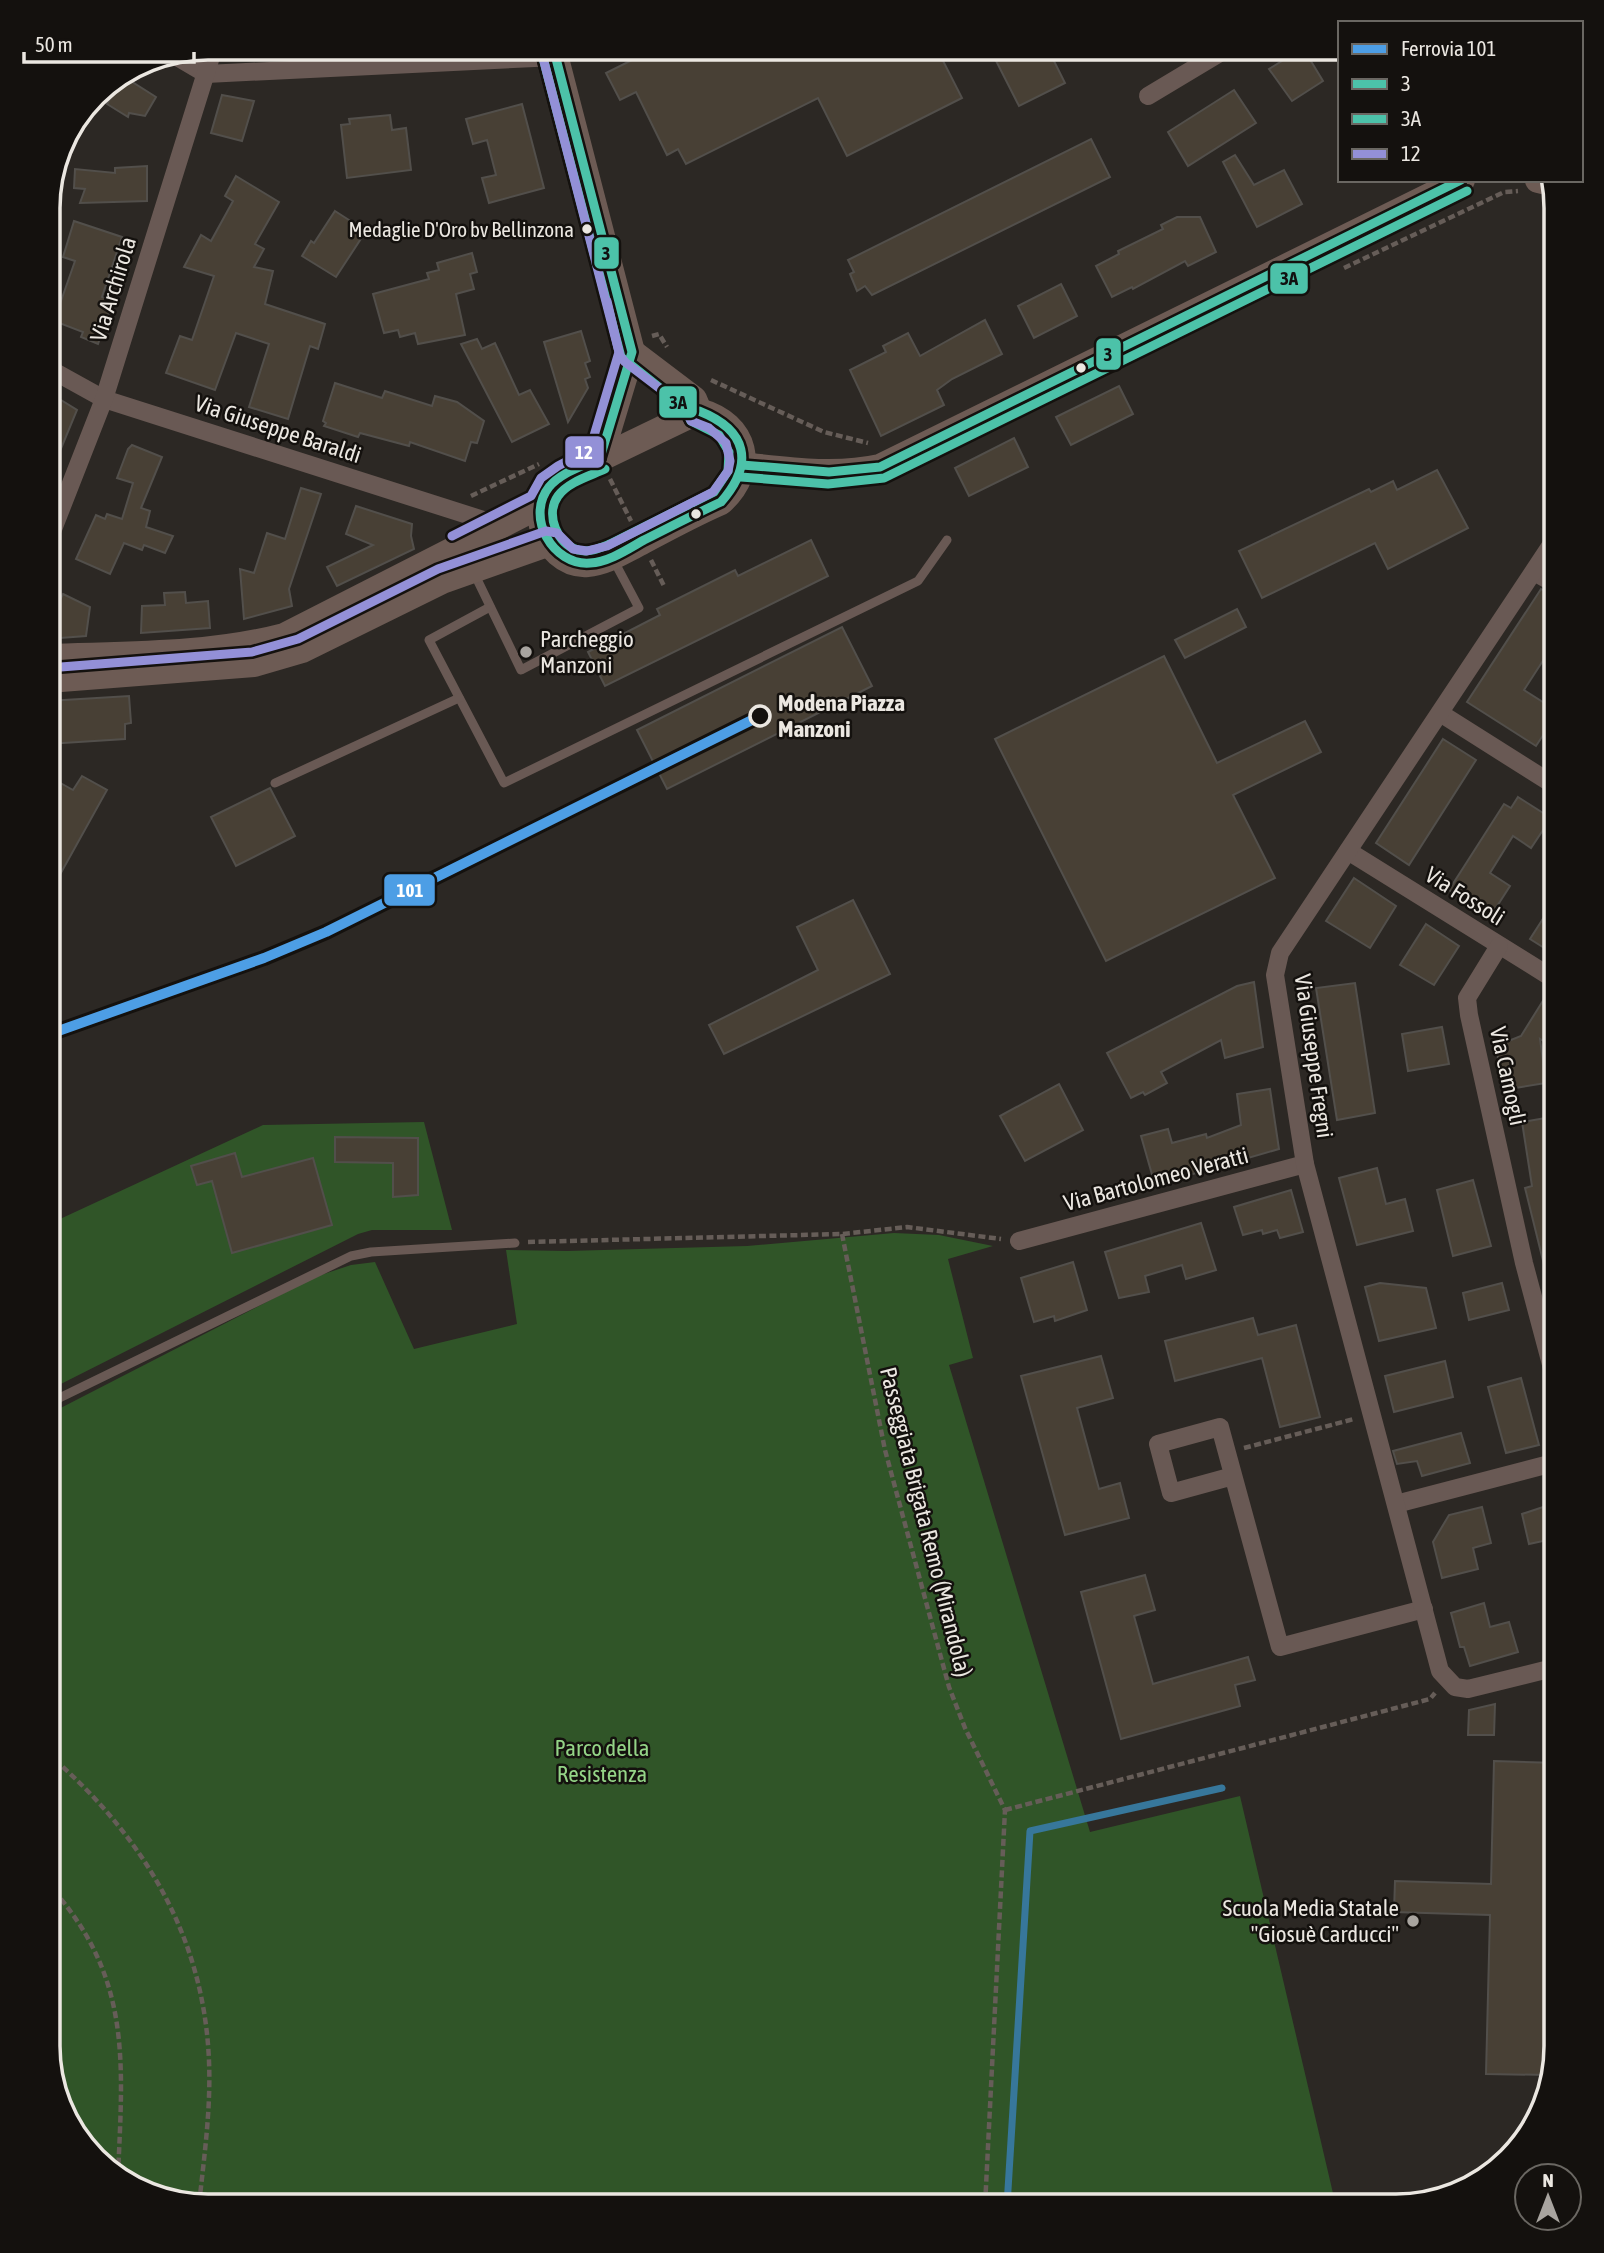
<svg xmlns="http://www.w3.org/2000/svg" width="1604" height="2253" font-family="'Asap Condensed',sans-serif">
<rect width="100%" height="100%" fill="#2c2824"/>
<g fill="#305528">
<path d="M424,1122L452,1230H372L358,1234L47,1391V1225L263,1125Z"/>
<path d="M894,1233L939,1235L993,1246L948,1259L973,1358L949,1365L1090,1832L1240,1796L1336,2206L198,2205L127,2184L69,2126L47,2045V1415L315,1277L351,1265L375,1262L414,1349L517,1324L506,1250L567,1251L747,1246Z"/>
</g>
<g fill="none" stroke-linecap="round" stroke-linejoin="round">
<path stroke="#37779b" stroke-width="7" d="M1007,2206L1030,1831L1222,1788"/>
</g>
<g fill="#484035" stroke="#524f4b" stroke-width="2">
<path d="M658,47H936L962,98L847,156L818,98L686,164L678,149L667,155L636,92L620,100L606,73Z"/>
<path d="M989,47H1047L1065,83L1019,106Z"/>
<path d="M1303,48L1323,81L1292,101L1269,69Z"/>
<path d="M120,80L127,84L129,80L156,97L145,116L129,113L128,117L107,104Z"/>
<path d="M1234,90L1256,123L1188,166L1168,132Z"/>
<path d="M222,95L254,101L242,141L211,133Z"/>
<path d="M522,104L544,188L489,203L482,178L496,175L487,140L473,144L466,119Z"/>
<path d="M390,115L392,130L406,128L411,170L347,178L341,125L350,124L349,119Z"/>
<path d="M1091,139L1110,177L872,295L865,286L857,291L850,274L854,272L848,260Z"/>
<path d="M1235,155L1254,185L1284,170L1302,204L1257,227L1223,162Z"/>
<path d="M147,166V201L80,203L85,189L74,188L75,169L115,173V168Z"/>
<path d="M236,176L279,202L255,244L264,249L254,267L273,271L265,304L325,324L318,349L310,346L288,419L249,407L269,344L236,333L215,390L166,373L180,336L192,340L214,276L184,267L201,235L211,241L233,201L225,196Z"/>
<path d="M335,211L366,231L336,277L302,256L311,241L314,243Z"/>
<path d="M1177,217H1200L1216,252L1188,266L1185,261L1133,289L1132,287L1112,297L1096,266L1119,254L1118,251L1163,229L1161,225Z"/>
<path d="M74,221L122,237L102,297L113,301L98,344L81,337L83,332L54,321L75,261L63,257Z"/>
<path d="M472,253L477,272L470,274L474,289L456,294L465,335L418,344L415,333L400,337L398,330L384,333L373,294L429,279L427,273L439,270L437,263Z"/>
<path d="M1061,284L1077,316L1034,338L1018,306Z"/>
<path d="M985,320L1002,354L952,379L937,390L944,405L881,436L850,370L886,352L883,346L908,333L920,356Z"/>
<path d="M581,331L590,361L585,363L590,377L585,379L588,388L568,422L544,342Z"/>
<path d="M477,339L482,349L495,343L519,395L530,390L549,424L512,442L461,344Z"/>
<path d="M335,383L382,398L385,391L432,406L435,396L457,402L484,421L477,443L471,442L465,461L410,442L409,446L360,433L358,437L324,426L326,423L323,421Z"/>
<path d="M1119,386L1133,414L1071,445L1056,417Z"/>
<path d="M48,392L77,410L48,480Z"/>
<path d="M1014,438L1028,467L969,496L955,468Z"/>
<path d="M132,445L162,457L141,508L150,511L146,527L173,536L165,553L144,545L142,550L124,543L110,574L76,559L96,515L105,519L107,514L122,519L133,483L117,478L128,449Z"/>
<path d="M1437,470L1468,528L1388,569L1375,543L1262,598L1239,551L1369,489L1371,492L1393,481L1397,490Z"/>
<path d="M301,488L321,494L289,589L292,606L244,619L240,569L254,573L267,533L285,539Z"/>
<path d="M356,506L412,524L411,536L414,549L337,586L327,567L373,545L346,534Z"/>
<path d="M811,540L828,576L605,686L588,652L660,615L657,609L735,570L738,576Z"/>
<path d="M1541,589L1557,599V639L1524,690L1557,711V714L1536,746L1467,702Z"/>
<path d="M185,592L186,603L208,601L210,628L141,633L142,606L165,605L164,593Z"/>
<path d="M63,594L90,607L86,636L60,638L52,629L48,617L54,605L57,606Z"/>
<path d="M1237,609L1246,627L1185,658L1175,640Z"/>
<path d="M842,627L872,686L667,789L637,730Z"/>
<path d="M1164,656L1217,763L1305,721L1321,752L1233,795L1275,878L1106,961L995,739Z"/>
<path d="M129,696L131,723L125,724V739L48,744V701Z"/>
<path d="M1443,739L1476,760L1409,865L1376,843Z"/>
<path d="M82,776L107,790L47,898L48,792L55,780L73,790Z"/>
<path d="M270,788L295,836L236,866L211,817Z"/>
<path d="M1518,797L1551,818L1531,848L1513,836L1490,873L1510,886L1490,917L1449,890L1504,804L1511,808Z"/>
<path d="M1354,878L1396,906L1370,948L1326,921Z"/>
<path d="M1557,897V956L1530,939Z"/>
<path d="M853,900L890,974L724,1054L709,1025L818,970L797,927Z"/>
<path d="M1426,924L1459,946L1434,985L1400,965Z"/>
<path d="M1254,982L1263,1047L1225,1058L1221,1040L1161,1072L1167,1083L1145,1095L1143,1092L1131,1098L1107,1053L1237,986Z"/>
<path d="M1355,983L1375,1113L1337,1120L1316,988Z"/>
<path d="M1544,999L1557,1007V1049L1540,1039L1546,1083L1503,1090L1496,1046L1521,1036Z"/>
<path d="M1442,1027L1449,1064L1408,1071L1402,1034Z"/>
<path d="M1059,1084L1083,1130L1025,1161L1000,1116Z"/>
<path d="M1270,1089L1279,1149L1155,1185L1141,1136L1168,1129L1172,1143L1206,1134L1207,1138L1241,1125L1237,1094Z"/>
<path d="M1557,1116V1288L1550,1289L1525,1188L1532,1186L1522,1122Z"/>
<path d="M335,1137L418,1138V1195L393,1197V1163L335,1162Z"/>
<path d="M235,1153L242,1177L313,1158L332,1225L232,1253L212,1181L197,1185L191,1166Z"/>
<path d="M1377,1168L1386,1204L1405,1199L1413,1231L1357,1245L1339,1178Z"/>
<path d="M1473,1180L1491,1246L1453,1256L1437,1190Z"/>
<path d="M1291,1190L1303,1232L1280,1238L1277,1230L1263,1234L1262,1230L1243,1235L1234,1207Z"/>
<path d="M1201,1223L1216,1270L1186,1279L1182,1265L1145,1276L1149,1292L1119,1298L1105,1252Z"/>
<path d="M1073,1262L1087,1310L1055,1321L1054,1316L1034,1322L1021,1278Z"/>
<path d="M1380,1283L1426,1288L1436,1328L1379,1341L1365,1287Z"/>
<path d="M1502,1283L1509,1310L1469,1320L1463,1293Z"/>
<path d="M1253,1318L1258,1335L1296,1325L1320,1417L1280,1427L1262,1358L1175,1381L1165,1341Z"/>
<path d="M1101,1356L1113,1398L1077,1408L1099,1489L1120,1483L1129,1518L1065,1535L1021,1376Z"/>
<path d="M1445,1361L1453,1397L1394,1412L1385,1376Z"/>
<path d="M1521,1378L1539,1445L1506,1453L1488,1387Z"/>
<path d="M1461,1433L1470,1463L1422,1476L1417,1461L1397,1464L1393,1451Z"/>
<path d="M1552,1504L1557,1525V1538L1529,1544L1522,1514Z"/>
<path d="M1482,1507L1491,1543L1473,1548L1478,1569L1442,1578L1433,1542L1449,1515Z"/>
<path d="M1145,1575L1155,1610L1134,1616L1153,1684L1248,1657L1255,1680L1235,1685L1240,1706L1121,1739L1081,1592Z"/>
<path d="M1484,1603L1490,1627L1509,1622L1518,1652L1470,1666L1464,1647H1460L1451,1613Z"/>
<path d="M1495,1704L1494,1735H1468L1469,1710Z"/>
<path d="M1494,1761L1557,1763V2045L1549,2075L1486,2074L1490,1915L1394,1912L1395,1881L1491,1884Z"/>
</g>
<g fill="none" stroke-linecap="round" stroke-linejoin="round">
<g stroke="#665d58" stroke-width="4.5" stroke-dasharray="7 3.5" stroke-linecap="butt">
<path d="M1344,268L1504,192L1518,191"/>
<path d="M652,336L659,334L667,347"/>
<path d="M711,380L824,432L868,443"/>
<path d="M610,479L631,521"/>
<path d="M471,496L539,464"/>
<path d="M651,560L664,586"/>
<path d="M842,1234L885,1450L949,1687L965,1728L1005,1810L985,2206"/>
<path d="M528,1242L842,1234L907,1227L1001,1239"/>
<path d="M1244,1448L1354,1419"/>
<path d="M47,1753C142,1834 204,1935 209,2061C211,2109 204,2158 199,2205"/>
<path d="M1005,1810L1430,1699L1435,1693"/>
<path d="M47,1883C132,1975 123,2059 118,2175"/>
</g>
<g stroke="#695954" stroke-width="9">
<path d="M474,573L521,670L639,608L613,559"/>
<path d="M490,607L429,640L504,783L918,581L947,540"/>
<path d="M275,783L459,698"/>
<path d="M47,1404L351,1256L371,1252L515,1243"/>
</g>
<g stroke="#695954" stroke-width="18">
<path d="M172,54L206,74L556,57L575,47"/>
<path d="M1148,96L1228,48"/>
<path d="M48,368L104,399L499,525"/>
<path d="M48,542L104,399L214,47"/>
<path d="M1534,572L1557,585"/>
<path d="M1440,713L1557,787"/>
<path d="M1348,851L1557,981"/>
<path d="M1499,946L1467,998L1469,1015L1524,1263L1557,1387"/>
<path d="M1019,1241L1305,1164"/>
<path d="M1233,1476L1171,1493L1158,1444L1220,1427L1280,1647L1424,1609"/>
<path d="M1396,1504L1557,1462"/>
<path d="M1557,1667L1468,1689L1455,1687L1440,1671L1305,1164L1275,975L1280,953L1557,536"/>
</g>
<g stroke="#6d5b54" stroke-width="26">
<path d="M553,47L632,352L600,458"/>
<path d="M1538,180L1550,183"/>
<path d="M632,352L694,399L699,411"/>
<path d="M699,411C747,424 757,469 721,502C691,515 662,531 634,546C620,553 604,563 588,564C565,566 547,547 542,526C536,503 547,489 564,476Z"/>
<path d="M742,465C788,470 835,477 880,467L1462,180"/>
<path d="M48,657C127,654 207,656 284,636L541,505"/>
<path d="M48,680L254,664L302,650L442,581L550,543"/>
</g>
<g stroke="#14110e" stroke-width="14">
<g id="bus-1">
<path d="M553,47L632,352L600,458"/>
<path d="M600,458C584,466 561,472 549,487C525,517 553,566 590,563C609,562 628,549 644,540C670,527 695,514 721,502C755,463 747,430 699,411"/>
<path d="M742,465L829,472L880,467L1461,180"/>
</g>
</g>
<g stroke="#14110e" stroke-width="14">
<g id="bus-2">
<path d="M541,50L621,357L684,407L691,421L719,435L729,452L728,471L714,492L610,544C600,548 589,553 578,550C557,545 545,514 558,496C568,482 590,476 605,469"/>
<path d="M741,477L828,484L884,478L1467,191"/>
</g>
</g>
<g stroke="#14110e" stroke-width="14">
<g id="bus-3">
<path d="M452,536L531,496L541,478L558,466L590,449L619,352L607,301"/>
<path d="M48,668L252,652L298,639L438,569L546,531L557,533L573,549L587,551L607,546L713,492L728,471L730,461L726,443L709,428L691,421L684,407L625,362L620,356L541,50"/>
</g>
</g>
<use href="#bus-1" stroke="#4cc2a9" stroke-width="9"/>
<use href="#bus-2" stroke="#4cc2a9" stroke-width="9"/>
<use href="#bus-3" stroke="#9390d7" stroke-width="9"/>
<g stroke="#14110e" stroke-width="16">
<path id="rail-1" d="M47,1035L264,958L326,932L760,716"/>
</g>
<use href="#rail-1" stroke="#4d9ee5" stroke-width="10"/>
</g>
<g fill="#ebe7e1" stroke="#14110e" stroke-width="2.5">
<circle cx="587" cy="229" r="6"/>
<circle cx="1081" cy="368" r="6"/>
<circle cx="696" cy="514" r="6"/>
</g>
<g fill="#a8a49f" stroke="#14110e" stroke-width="2.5">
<circle cx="526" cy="652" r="7"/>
<circle cx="1413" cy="1921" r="7"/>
</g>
<circle fill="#14110e" stroke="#ebe7e1" stroke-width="3.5" cx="760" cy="716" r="10"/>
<g text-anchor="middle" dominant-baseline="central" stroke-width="5" stroke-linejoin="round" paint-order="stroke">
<g font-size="21" fill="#ebe7e1" stroke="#14110e" text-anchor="end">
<text x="574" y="229">Medaglie D'Oro bv Bellinzona</text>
</g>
<g font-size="23" fill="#ebe7e1" stroke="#14110e">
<text transform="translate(113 289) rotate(-73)">Via Archirola</text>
<text transform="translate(278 429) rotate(18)">Via Giuseppe Baraldi</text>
<text transform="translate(1465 896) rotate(32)">Via Fossoli</text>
<text transform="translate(1314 1056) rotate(82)">Via Giuseppe Fregni</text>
<text transform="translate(1508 1076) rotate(78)">Via Camogli</text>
<text transform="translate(1156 1179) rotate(-15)">Via Bartolomeo Veratti</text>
<text transform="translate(926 1522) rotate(76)">Passeggiata Brigata Remo (Mirandola)</text>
</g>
<g font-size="23" fill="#ebe7e1" stroke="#14110e" text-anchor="start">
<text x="540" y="639">Parcheggio<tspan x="540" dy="26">Manzoni</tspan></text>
<text x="1399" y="1908" text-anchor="end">Scuola Media Statale<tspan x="1399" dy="26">"Giosuè Carducci"</tspan></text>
</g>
<g font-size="23" font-weight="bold" fill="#ebe7e1" stroke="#14110e" text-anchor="start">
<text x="778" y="703">Modena Piazza<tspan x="778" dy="26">Manzoni</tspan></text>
</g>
<g font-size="23" fill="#94d487" stroke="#14110e">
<text x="602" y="1748">Parco della<tspan x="602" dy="26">Resistenza</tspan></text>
</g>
</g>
<path d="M0 0H1604V2253H0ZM208 60H1396A148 148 0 0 1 1544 208V2046A148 148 0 0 1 1396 2194H208A148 148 0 0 1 60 2046V208A148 148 0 0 1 208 60Z" fill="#14110e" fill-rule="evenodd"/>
<path fill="none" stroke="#ebe7e1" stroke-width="3.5" d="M208 60H1396A148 148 0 0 1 1544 208V2046A148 148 0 0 1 1396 2194H208A148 148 0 0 1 60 2046V208A148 148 0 0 1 208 60Z"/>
<g stroke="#14110e" stroke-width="2.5">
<rect x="593" y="236" width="27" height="34" rx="7" fill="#4cc2a9"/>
<rect x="1269" y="262" width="40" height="33" rx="7" fill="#4cc2a9"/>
<rect x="1095" y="337" width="27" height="34" rx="7" fill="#4cc2a9"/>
<rect x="658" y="385" width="40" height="34" rx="7" fill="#4cc2a9"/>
<rect x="564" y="435" width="41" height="34" rx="7" fill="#9390d7"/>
<rect x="383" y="873" width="53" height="34" rx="7" fill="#4d9ee5"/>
</g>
<g font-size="19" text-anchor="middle" font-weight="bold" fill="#fff">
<text x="584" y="459">12</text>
<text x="410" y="897">101</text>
</g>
<g font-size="19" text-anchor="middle" font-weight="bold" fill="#111">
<text x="606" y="260">3</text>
<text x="1289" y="285">3A</text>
<text x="1108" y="361">3</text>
<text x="678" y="409">3A</text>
</g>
<rect x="1338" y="21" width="245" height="161" fill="#14110e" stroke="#6a6762" stroke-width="2"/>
<rect x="1352" y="44" width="35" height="10" fill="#4d9ee5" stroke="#6a6762" stroke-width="2"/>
<text x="1401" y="56" font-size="21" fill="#ebe7e1">Ferrovia 101</text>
<rect x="1352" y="79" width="35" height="10" fill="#4cc2a9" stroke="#6a6762" stroke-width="2"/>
<text x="1401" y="91" font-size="21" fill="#ebe7e1">3</text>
<rect x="1352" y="114" width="35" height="10" fill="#4cc2a9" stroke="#6a6762" stroke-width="2"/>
<text x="1401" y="126" font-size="21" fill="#ebe7e1">3A</text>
<rect x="1352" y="149" width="35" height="10" fill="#9390d7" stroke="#6a6762" stroke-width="2"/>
<text x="1401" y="161" font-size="21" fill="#ebe7e1">12</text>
<g transform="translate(1548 2197)"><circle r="33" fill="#14110e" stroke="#6a6762" stroke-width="2"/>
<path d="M0-5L12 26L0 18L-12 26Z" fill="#a8a49f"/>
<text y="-10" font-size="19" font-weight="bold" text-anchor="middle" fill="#ebe7e1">N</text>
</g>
<path d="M24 52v10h170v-10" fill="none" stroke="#ebe7e1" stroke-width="3.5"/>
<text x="35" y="52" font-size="21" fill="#ebe7e1" stroke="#14110e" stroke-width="5" paint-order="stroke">50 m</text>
</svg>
